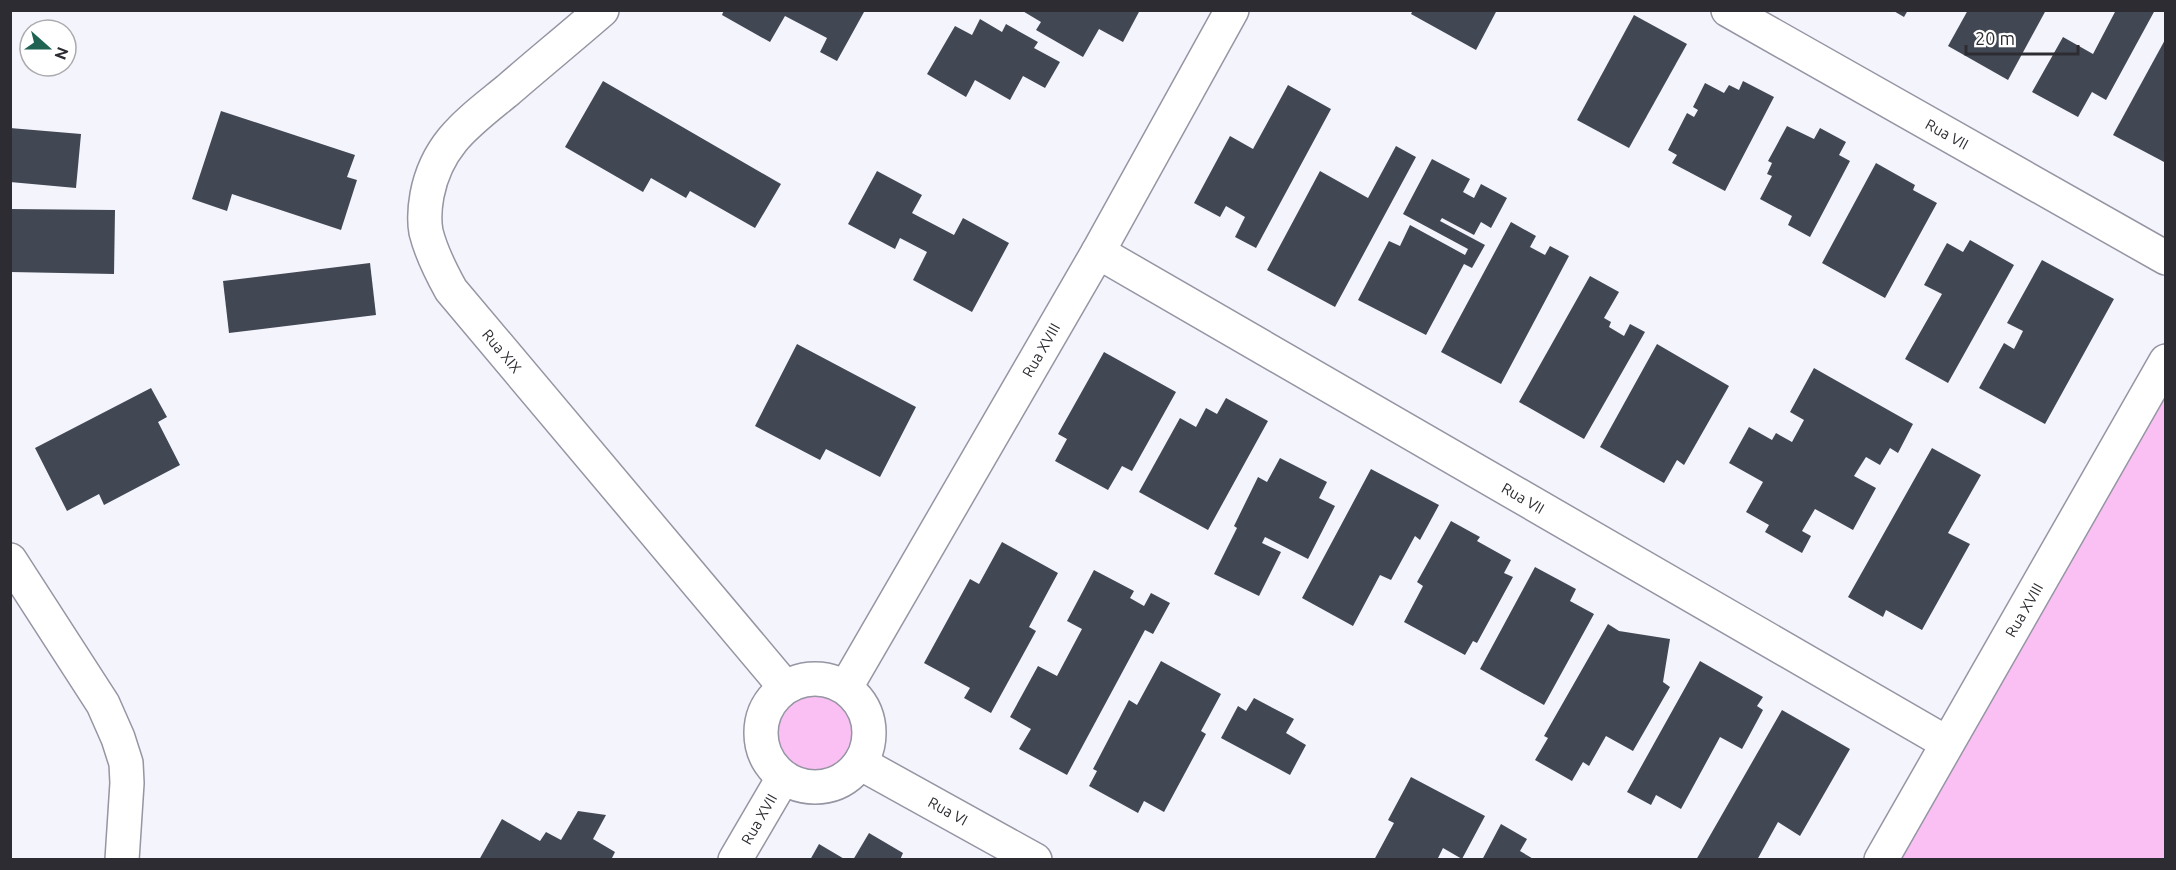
<svg xmlns="http://www.w3.org/2000/svg" width="2176" height="870" font-family="Ubuntu,sans-serif">
<rect width="100%" height="100%" fill="#f4f4fd"/>
<g fill="#fac0f3">
<path d="M2165,395V859L1901,860Z"/>
<circle cx="815" cy="733" r="46"/>
</g>
<g fill="#424853">
<path d="M724,10H861L864,12L837,61L820,52L827,38L785,16L770,42L722,15Z"/>
<path d="M1021,10H1140L1123,42L1099,29L1083,57L1036,30L1041,22Z"/>
<path d="M1413,10H1497L1476,50L1411,14Z"/>
<path d="M1892,10H1908L1904,17Z"/>
<path d="M1968,10H2046L2008,80L1948,46Z"/>
<path d="M2116,10H2155L2106,100L2092,92L2078,117L2032,92L2063,37L2093,54Z"/>
<path d="M1634,15L1687,44L1629,148L1577,120Z"/>
<path d="M980,19L1002,32L1006,24L1038,42L1034,48L1060,62L1045,88L1023,76L1010,100L975,80L966,97L927,74L955,26L972,35Z"/>
<path d="M2166,38V163L2113,135Z"/>
<path d="M603,81L781,184L755,228L690,191L686,198L651,178L643,192L565,147Z"/>
<path d="M1743,81L1774,97L1725,191L1672,163L1677,155L1668,150L1687,113L1694,117L1698,110L1693,107L1705,83L1724,93L1729,85L1739,90Z"/>
<path d="M1288,85L1331,109L1256,248L1235,237L1245,217L1226,206L1220,217L1194,203L1230,136L1253,149Z"/>
<path d="M221,111L355,155L347,177L357,180L341,230L232,194L227,211L192,199Z"/>
<path d="M1787,126L1814,139L1820,128L1846,142L1839,155L1850,161L1810,237L1788,225L1792,216L1760,199L1772,176L1767,174L1772,163L1768,161Z"/>
<path d="M10,128L81,134L76,188L10,182Z"/>
<path d="M1396,146L1416,157L1335,307L1267,270L1320,171L1368,198Z"/>
<path d="M1432,159L1470,179L1463,192L1474,198L1481,184L1507,198L1491,228L1481,222L1474,235L1442,218L1440,221L1485,245L1472,268L1464,264L1426,335L1358,300L1389,241L1400,246L1410,225L1465,255L1468,249L1403,214Z"/>
<path d="M1876,163L1915,185L1913,190L1937,203L1885,298L1822,263Z"/>
<path d="M877,171L922,195L912,213L954,235L963,218L1009,243L972,312L913,280L927,252L900,238L895,249L848,224Z"/>
<path d="M10,209L115,210L114,274L10,272Z"/>
<path d="M1511,222L1536,236L1530,247L1545,255L1550,246L1569,256L1501,384L1441,352Z"/>
<path d="M1970,240L2014,265L1948,383L1905,359L1942,294L1924,285L1947,243L1963,252Z"/>
<path d="M2042,260L2114,299L2045,424L1979,388L2004,343L2014,349L2023,331L2007,323Z"/>
<path d="M370,263L376,315L229,333L223,281Z"/>
<path d="M1590,276L1619,292L1604,318L1611,322L1609,327L1624,336L1630,324L1645,332L1584,439L1519,402Z"/>
<path d="M797,344L916,407L880,477L826,449L820,460L755,426Z"/>
<path d="M1657,344L1729,386L1684,465L1677,460L1664,483L1600,447Z"/>
<path d="M1104,352L1176,392L1132,471L1122,466L1108,490L1055,461L1067,439L1058,434Z"/>
<path d="M1814,368L1913,424L1898,453L1890,448L1880,465L1866,457L1854,476L1876,488L1853,530L1815,509L1802,531L1811,536L1802,553L1765,532L1769,525L1746,512L1763,482L1729,463L1749,427L1772,440L1776,433L1792,442L1804,420L1790,412Z"/>
<path d="M151,388L167,417L158,422L180,465L104,505L99,494L67,511L35,448Z"/>
<path d="M1226,398L1268,421L1208,530L1139,492L1180,418L1196,427L1206,408L1217,414Z"/>
<path d="M1932,448L1981,475L1948,533L1970,544L1922,630L1886,610L1883,617L1848,597Z"/>
<path d="M1280,458L1327,482L1319,498L1335,506L1308,559L1265,537L1262,543L1281,552L1259,596L1214,574L1237,528L1234,526L1258,477L1267,482Z"/>
<path d="M1371,469L1439,505L1420,540L1415,536L1391,580L1380,575L1353,626L1302,598Z"/>
<path d="M1451,521L1480,537L1477,541L1511,560L1504,573L1513,577L1477,643L1473,641L1465,655L1404,622L1423,586L1417,582Z"/>
<path d="M1002,542L1058,573L1029,627L1036,631L991,713L964,698L970,688L924,663L970,579L979,584Z"/>
<path d="M1535,567L1576,589L1570,601L1594,614L1544,705L1480,669Z"/>
<path d="M1094,570L1134,591L1130,598L1144,606L1151,593L1170,603L1153,634L1145,630L1067,775L1019,749L1031,729L1010,717L1038,666L1057,676L1082,629L1067,621Z"/>
<path d="M1608,624L1619,631L1670,639L1663,682L1670,687L1633,751L1606,736L1589,766L1583,762L1572,781L1535,760L1548,738L1544,736Z"/>
<path d="M1161,661L1221,694L1201,731L1206,734L1164,812L1144,801L1138,813L1089,786L1097,771L1093,769L1129,700L1137,705Z"/>
<path d="M1700,661L1763,697L1757,706L1763,710L1742,749L1720,737L1681,809L1656,795L1651,805L1627,792Z"/>
<path d="M1254,698L1294,719L1286,733L1306,745L1290,775L1221,738L1238,706L1246,711Z"/>
<path d="M1782,710L1850,749L1800,836L1778,822L1757,860H1696Z"/>
<path d="M1411,777L1485,816L1462,859L1443,848L1437,860H1374L1394,823L1388,820Z"/>
<path d="M578,811L606,815L593,839L615,852L611,860H479L502,819L540,841L546,832L561,840Z"/>
<path d="M1501,824L1527,839L1520,851L1535,860H1482Z"/>
<path d="M869,833L903,853L900,860H853Z"/>
<path d="M819,844L846,860H810Z"/>
</g>
<g fill="none" stroke-linecap="round" stroke-linejoin="round">
<g stroke="#9595a3" stroke-width="36">
<g id="minor">
<path d="M602,10C571,37 539,63 508,90C469,122 437,143 427,195C425,206 424,221 426,232C431,252 441,272 451,290L785,687"/>
<path d="M1728,10L2166,258"/>
<path d="M1098,252L1947,743"/>
<path d="M10,560L103,704L118,738L126,763L127,783L122,860"/>
<circle cx="815" cy="733" r="54"/>
<path d="M846,687L1098,252L1232,10"/>
<path d="M860,763L1035,860"/>
<path d="M735,860L783,778"/>
<path d="M1881,860L2166,361"/>
</g>
</g>
<use href="#minor" stroke="#fff" stroke-width="33"/>
</g>
<g text-anchor="middle" dominant-baseline="central" stroke-width="6" stroke-linejoin="round" paint-order="stroke">
<g font-size="15" fill="#2c2c32" stroke="#fff">
<text transform="translate(1947 134) rotate(29)">Rua VII</text>
<text transform="translate(1041 350) rotate(-60)">Rua XVIII</text>
<text transform="translate(502 351) rotate(50)">Rua XIX</text>
<text transform="translate(1523 498) rotate(30)">Rua VII</text>
<text transform="translate(2024 610) rotate(-60)">Rua XVIII</text>
<text transform="translate(948 811) rotate(29)">Rua VI</text>
<text transform="translate(759 819) rotate(-60)">Rua XVII</text>
</g>
</g>
<rect width="2176" height="870" fill="none" stroke="#2c2c32" stroke-width="24"/>
<g transform="translate(48 48) rotate(111)"><circle r="28" fill="#ffffff" stroke="#ababad" stroke-width="1.5"/>
<path d="M0-4.5L10 22L0 15L-10 22Z" fill="#206353"/>
<text y="-9" font-size="16" font-weight="bold" text-anchor="middle" fill="#2c2c32">N</text>
</g>
<path d="M1966 45v9h112v-9" fill="none" stroke="#2c2c32" stroke-width="3"/>
<text x="1975" y="45" font-size="18" fill="#2c2c32" stroke="#ffffff" stroke-width="4.5" paint-order="stroke">20 m</text>
</svg>
